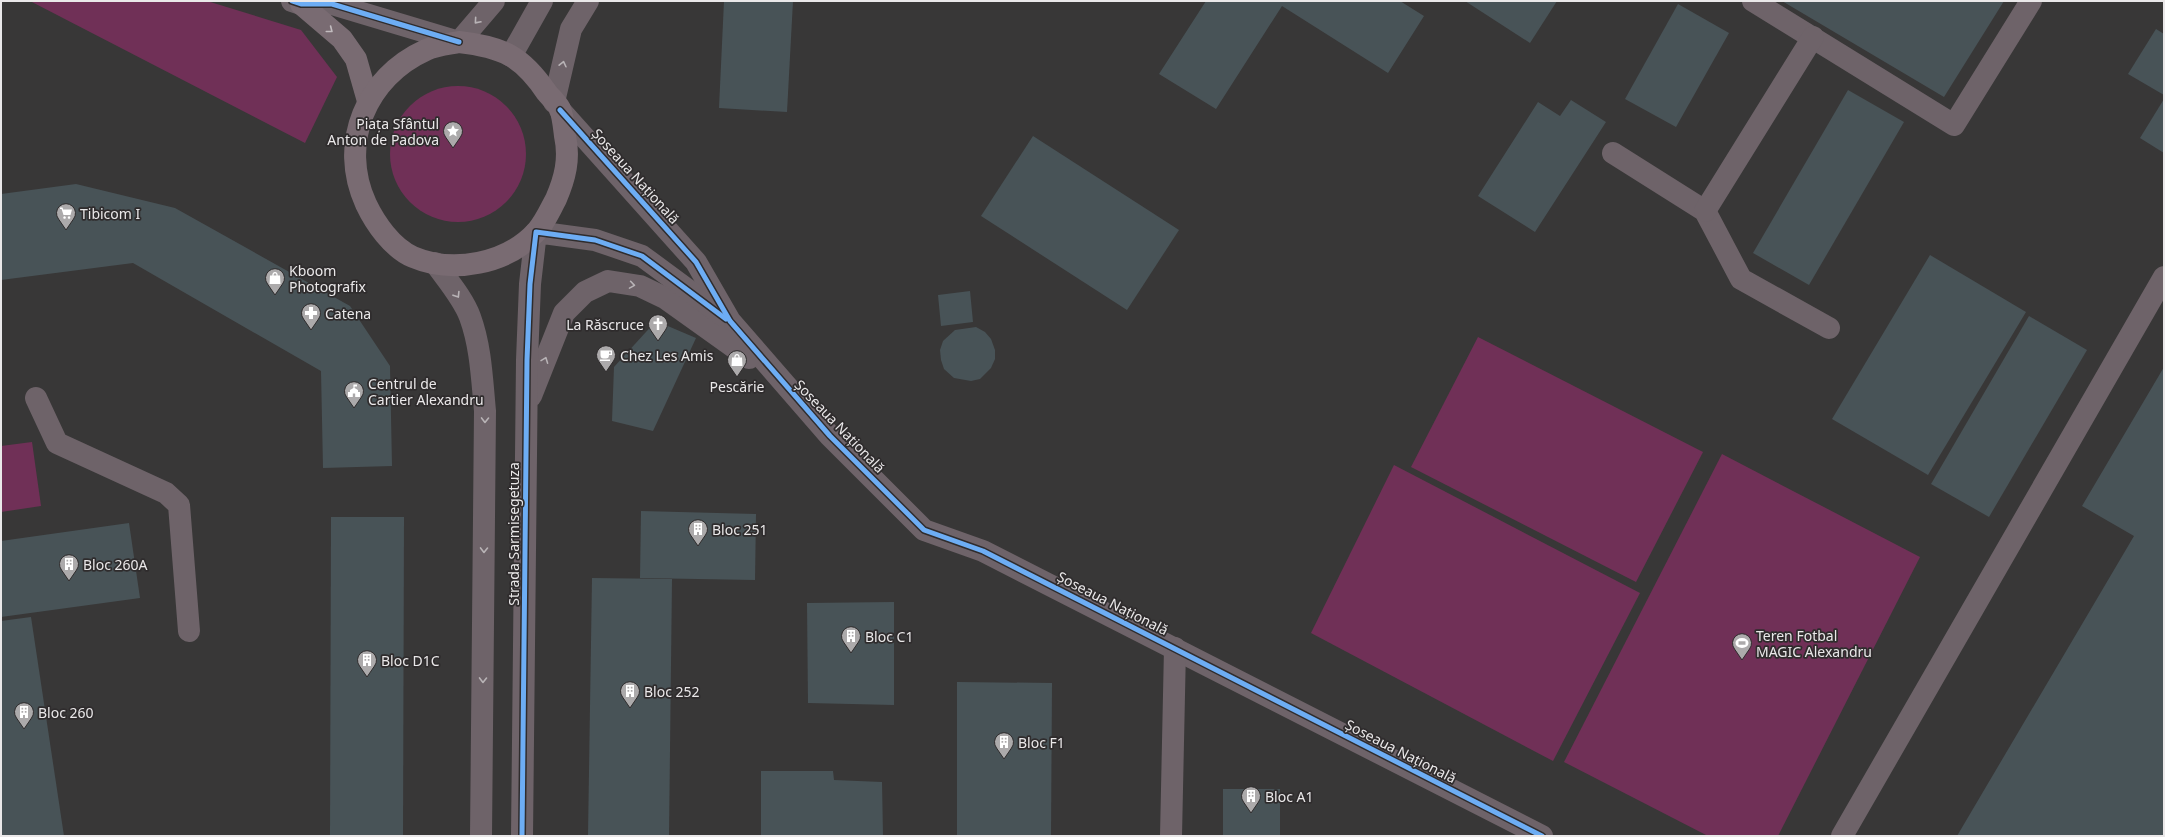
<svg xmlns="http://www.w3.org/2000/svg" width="2165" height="837" font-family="'Noto Sans',sans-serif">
<rect width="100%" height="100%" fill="#383737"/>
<g fill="#703057">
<path d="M30,1H207L301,30L337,77L305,143Z"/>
<circle cx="458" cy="154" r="68"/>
<path d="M1478,337L1703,452L1636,582L1411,467Z"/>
<path d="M32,442L41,506L1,512V446Z"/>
<path d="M1722,454L1920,557L1778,836H1708L1564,762Z"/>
<path d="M1394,465L1640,593L1553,761L1311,633Z"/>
</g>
<g fill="#485357">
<path d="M724,1H793L787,112L719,108Z"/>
<path d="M1206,1H1400L1424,16L1388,73L1282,6L1216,109L1159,74Z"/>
<path d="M1465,1H1557L1530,43Z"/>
<path d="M1782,1H2004L1944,97Z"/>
<path d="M1678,4L1729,33L1676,127L1625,99Z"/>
<path d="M2156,29L2164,34V95L2128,74Z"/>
<path d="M1848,90L1904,122L1809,285L1753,253Z"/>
<path d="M2164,99V153L2140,138Z"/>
<path d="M1571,100L1606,122L1535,232L1478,196L1538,102L1560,116Z"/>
<path d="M1033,136L1179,230L1127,310L981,216Z"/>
<path d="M76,184L175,208L350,306L390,366L392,466L323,468L321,371L133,263L1,280V194Z"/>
<path d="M1930,255L2026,312L1928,475L1832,419Z"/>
<path d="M970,291L973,322L941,326L938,295Z"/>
<path d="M2029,316L2087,350L1989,517L1931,484Z"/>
<path d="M656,321L696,338L653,431L612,421L614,367Z"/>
<path d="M976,327L985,332L991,339L995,350V359L991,368L980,379L971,381L954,378L944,369L941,360L940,350L943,341L955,330Z"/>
<path d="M2164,367V836H1957L2134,536L2082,506Z"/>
<path d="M641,511L756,514L755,580L640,578Z"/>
<path d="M331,517H404L403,836H330Z"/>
<path d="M129,523L140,598L1,617V541Z"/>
<path d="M592,578L672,579L669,836H588Z"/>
<path d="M894,602V705L808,703L807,603Z"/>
<path d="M31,617L64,836H1V621Z"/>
<path d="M957,682L1052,683L1051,836H957Z"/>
<path d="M761,771H833L834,780L882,782L883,836H761Z"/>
<rect x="1223" y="789" width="57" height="47"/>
</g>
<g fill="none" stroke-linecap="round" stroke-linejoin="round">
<g stroke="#6e6369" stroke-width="22">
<path d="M292,1L301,4H332L459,42L494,1"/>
<path d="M1753,1L1954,125L2031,1"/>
<path d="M511,56L542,1"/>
<path d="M554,102L571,29L588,1"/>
<path d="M560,110L696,262L730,321L830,436L924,530L983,551L1542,836"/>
<path d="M1613,153L1705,211L1741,279L1829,328"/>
<path d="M1705,211L1813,37"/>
<path d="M435,263C447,280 463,298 470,317C481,347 482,380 485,411L481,836"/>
<path d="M531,396L564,313L585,292L608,281L640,286L665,298L749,358"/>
<path d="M36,398L57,443L166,493L179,505L189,631"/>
<path d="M522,836L527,360L530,284L536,232L595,240L642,256L722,315"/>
<path d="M1171,836L1175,648"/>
<path d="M1842,836L2164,277"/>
</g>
<g stroke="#796b72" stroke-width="22">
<path d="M301,4L342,39L356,59L368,101"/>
<path d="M459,42C503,47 522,56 547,93C551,98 557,103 560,109C563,116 564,128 565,136C570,159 565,178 556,199C550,210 545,222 537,231C507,264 453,274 413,257C392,248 375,223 366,204C338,143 366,77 426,50C436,45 449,44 459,42Z"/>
</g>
<g stroke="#2f2c2d" stroke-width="8">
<g id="cycleway">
<path d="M292,1L301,4H332L459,42"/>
<path d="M560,110L696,262L730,321L830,436L924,530L983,551L1542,836"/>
<path d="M522,836L527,360L530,284L536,232L595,240L642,256L726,319"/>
</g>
</g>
<use href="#cycleway" stroke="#6dadf4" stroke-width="5"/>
</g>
<defs><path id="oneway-chevron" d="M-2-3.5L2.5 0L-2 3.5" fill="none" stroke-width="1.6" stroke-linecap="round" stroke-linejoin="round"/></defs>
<g stroke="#b8b3b6">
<use href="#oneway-chevron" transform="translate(477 21) rotate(131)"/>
<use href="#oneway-chevron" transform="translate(563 64) rotate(-77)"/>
<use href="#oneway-chevron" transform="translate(632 285) rotate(9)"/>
<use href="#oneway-chevron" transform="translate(457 295) rotate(58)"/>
<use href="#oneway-chevron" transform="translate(545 360) rotate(-69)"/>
<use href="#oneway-chevron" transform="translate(485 420) rotate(91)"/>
<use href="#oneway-chevron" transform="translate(484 550) rotate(91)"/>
<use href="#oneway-chevron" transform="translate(483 680) rotate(91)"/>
</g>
<use stroke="#c2bcbf" href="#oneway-chevron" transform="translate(330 30) rotate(38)"/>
<defs>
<g id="sight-pin" transform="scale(1)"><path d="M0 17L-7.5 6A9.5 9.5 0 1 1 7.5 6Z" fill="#acaaab" stroke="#2f2c2d"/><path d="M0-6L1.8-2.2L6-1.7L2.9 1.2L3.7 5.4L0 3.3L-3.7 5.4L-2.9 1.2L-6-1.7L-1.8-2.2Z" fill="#fff"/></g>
<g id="supermarket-pin" transform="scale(1)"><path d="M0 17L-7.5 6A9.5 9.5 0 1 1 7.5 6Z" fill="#acaaab" stroke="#2f2c2d"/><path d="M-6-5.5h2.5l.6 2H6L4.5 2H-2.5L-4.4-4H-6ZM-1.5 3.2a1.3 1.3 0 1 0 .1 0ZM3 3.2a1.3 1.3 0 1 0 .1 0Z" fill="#fff"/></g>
<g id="shop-pin" transform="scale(1)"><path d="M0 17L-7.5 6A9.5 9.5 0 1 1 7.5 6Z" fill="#acaaab" stroke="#2f2c2d"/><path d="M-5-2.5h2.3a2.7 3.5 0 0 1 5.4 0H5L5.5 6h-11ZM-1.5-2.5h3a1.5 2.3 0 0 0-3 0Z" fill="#fff"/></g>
<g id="pharmacy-pin" transform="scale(1)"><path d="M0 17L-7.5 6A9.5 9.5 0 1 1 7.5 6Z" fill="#acaaab" stroke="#2f2c2d"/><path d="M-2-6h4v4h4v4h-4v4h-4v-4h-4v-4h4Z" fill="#fff"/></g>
<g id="church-pin" transform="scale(1)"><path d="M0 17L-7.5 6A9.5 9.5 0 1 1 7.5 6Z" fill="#acaaab" stroke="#2f2c2d"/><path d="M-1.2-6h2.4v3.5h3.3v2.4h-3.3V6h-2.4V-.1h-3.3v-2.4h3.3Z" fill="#fff"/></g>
<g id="cafe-pin" transform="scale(1)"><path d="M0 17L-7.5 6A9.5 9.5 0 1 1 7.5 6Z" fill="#acaaab" stroke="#2f2c2d"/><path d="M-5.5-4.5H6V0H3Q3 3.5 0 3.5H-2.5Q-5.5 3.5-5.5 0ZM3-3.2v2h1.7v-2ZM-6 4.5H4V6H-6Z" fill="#fff"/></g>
<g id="civic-pin" transform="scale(1)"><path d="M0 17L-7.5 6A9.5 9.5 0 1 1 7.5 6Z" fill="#acaaab" stroke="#2f2c2d"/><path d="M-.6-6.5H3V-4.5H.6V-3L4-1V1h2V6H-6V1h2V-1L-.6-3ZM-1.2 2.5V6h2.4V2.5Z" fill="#fff"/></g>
<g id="building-pin" transform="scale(1)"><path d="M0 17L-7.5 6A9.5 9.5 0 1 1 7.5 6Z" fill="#acaaab" stroke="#2f2c2d"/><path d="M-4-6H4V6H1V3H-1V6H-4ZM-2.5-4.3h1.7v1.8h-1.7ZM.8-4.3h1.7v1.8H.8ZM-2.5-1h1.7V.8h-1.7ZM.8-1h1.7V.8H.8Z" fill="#fff"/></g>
<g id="stadium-pin" transform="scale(1)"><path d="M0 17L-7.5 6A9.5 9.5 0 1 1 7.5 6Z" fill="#acaaab" stroke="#2f2c2d"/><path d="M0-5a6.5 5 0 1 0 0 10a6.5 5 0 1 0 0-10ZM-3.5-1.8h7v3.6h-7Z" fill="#fff"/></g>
</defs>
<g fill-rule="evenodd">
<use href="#sight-pin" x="453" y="131"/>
<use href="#supermarket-pin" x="66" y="213"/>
<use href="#shop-pin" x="275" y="278"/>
<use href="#pharmacy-pin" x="311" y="313"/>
<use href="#church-pin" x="658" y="324"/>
<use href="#cafe-pin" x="606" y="355"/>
<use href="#shop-pin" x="737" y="360"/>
<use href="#civic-pin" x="354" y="391"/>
<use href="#building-pin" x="698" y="529"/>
<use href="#building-pin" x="69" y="564"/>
<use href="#building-pin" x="851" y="636"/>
<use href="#stadium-pin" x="1742" y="643"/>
<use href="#building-pin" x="367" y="660"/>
<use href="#building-pin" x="630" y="691"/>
<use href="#building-pin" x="24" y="712"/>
<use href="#building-pin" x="1004" y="742"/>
<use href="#building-pin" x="1251" y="796"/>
</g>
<g text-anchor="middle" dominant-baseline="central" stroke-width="3.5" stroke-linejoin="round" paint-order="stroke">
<g font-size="14" fill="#eae8e9" stroke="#2f2c2d" text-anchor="start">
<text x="439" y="123" text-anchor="end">Piața Sfântul<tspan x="439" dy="16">Anton de Padova</tspan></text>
<text x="80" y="213">Tibicom I</text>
<text x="289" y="270">Kboom<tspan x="289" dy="16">Photografix</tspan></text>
<text x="325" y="313">Catena</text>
<text x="644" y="324" text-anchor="end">La Răscruce</text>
<text x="620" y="355">Chez Les Amis</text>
<text x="368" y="383">Centrul de<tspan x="368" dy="16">Cartier Alexandru</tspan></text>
<text x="737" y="386" text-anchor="middle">Pescărie</text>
<text x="712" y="529">Bloc 251</text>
<text x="83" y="564">Bloc 260A</text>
<text x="1756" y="635">Teren Fotbal<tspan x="1756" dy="16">MAGIC Alexandru</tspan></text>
<text x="865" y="636">Bloc C1</text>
<text x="381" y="660">Bloc D1C</text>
<text x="644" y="691">Bloc 252</text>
<text x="38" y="712">Bloc 260</text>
<text x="1018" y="742">Bloc F1</text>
<text x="1265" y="796">Bloc A1</text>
</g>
<g font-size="14" fill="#eae8e9" stroke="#2f2c2d">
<text transform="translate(636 176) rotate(48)">Șoseaua Națională</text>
<text transform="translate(840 426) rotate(46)">Șoseaua Națională</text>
<text transform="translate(513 534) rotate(-90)">Strada Sarmisegetuza</text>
<text transform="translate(1113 603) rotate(27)">Șoseaua Națională</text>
<text transform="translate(1401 751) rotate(27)">Șoseaua Națională</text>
</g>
</g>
<rect width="2165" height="837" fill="none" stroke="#eae8e9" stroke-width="4"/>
</svg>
